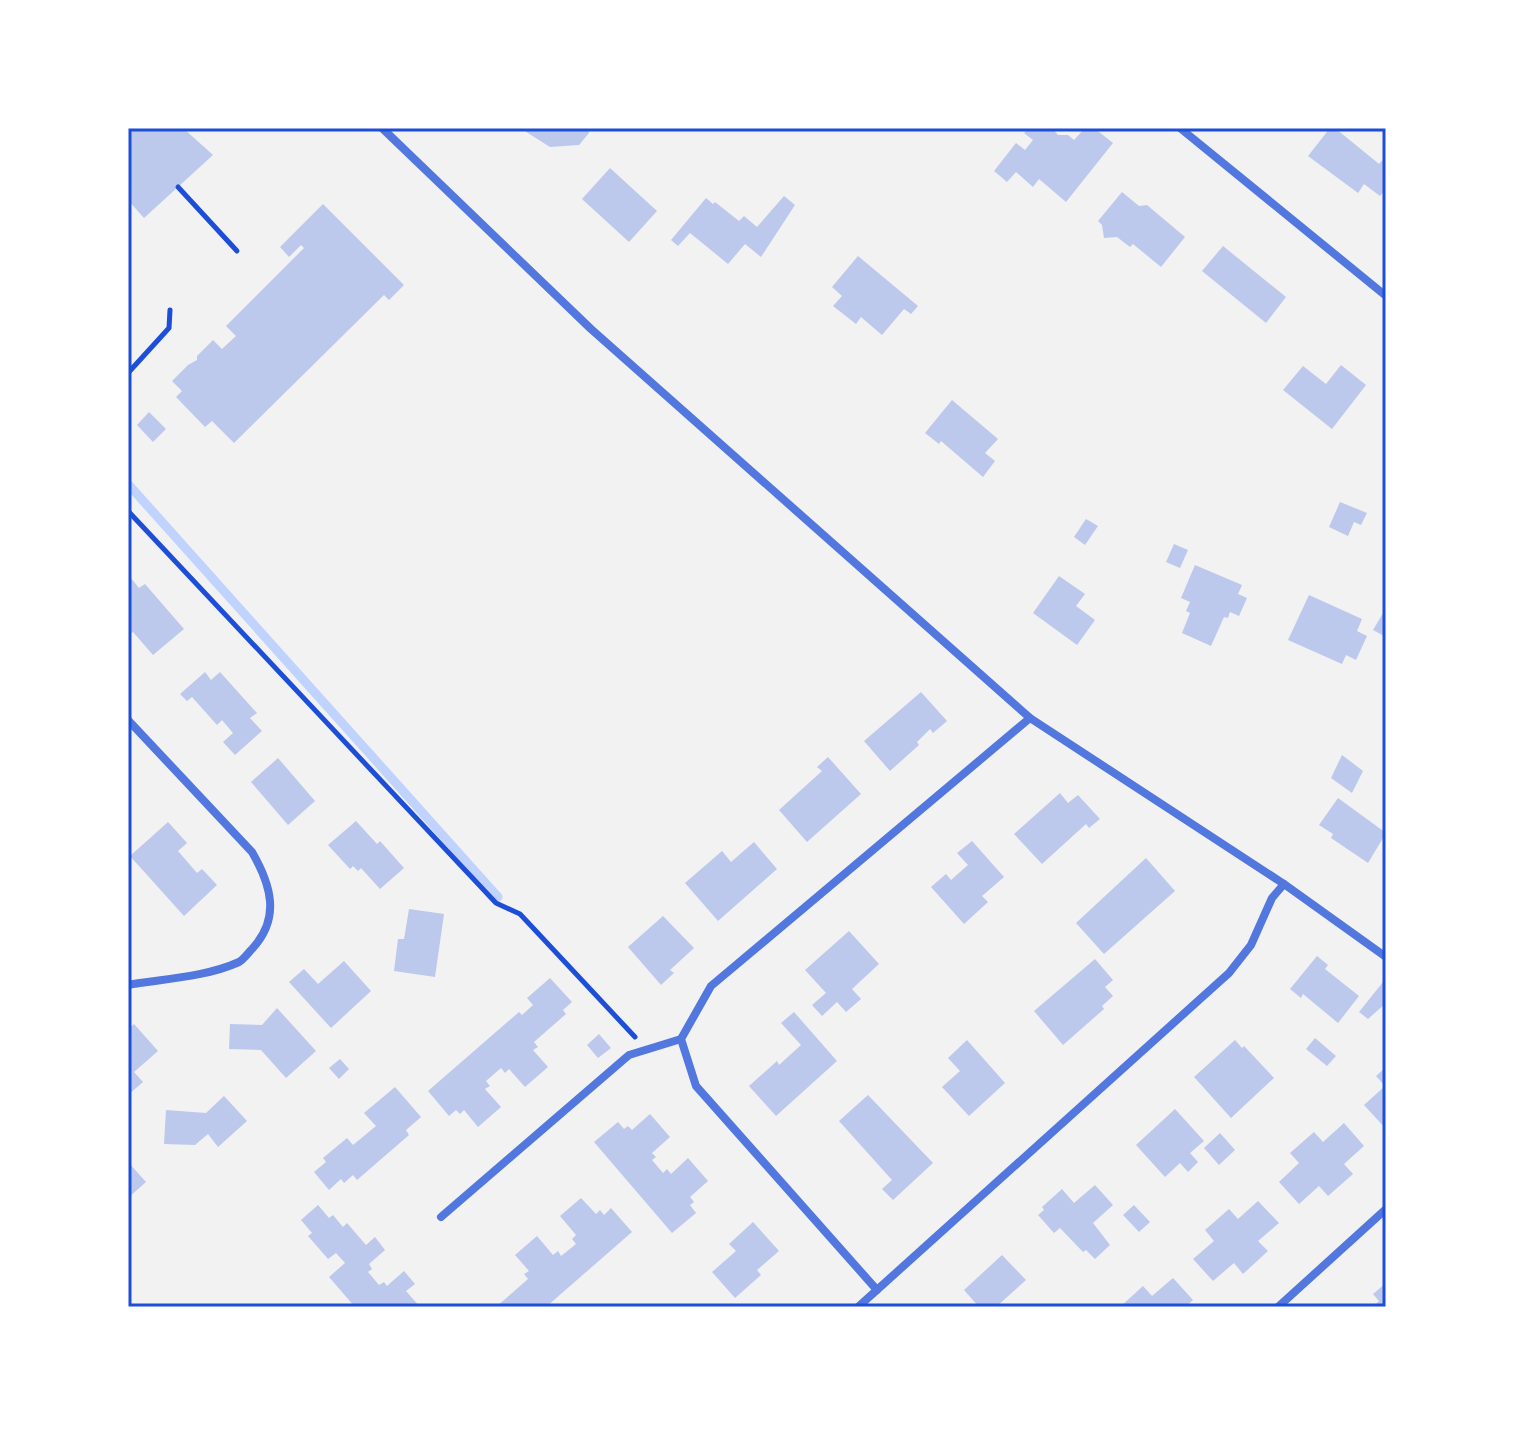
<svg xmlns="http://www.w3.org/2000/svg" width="1514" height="1435" font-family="Commissioner,sans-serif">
<rect width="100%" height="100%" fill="#f2f2f2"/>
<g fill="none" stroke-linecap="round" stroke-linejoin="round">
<path stroke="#bfd3fe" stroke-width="9" d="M128,484L498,897"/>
</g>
<g fill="#bdc9ec">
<path d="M128,128H183L213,155L144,218L128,200Z"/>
<path d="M520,128H588L589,133L579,145L550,147Z"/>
<path d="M1029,128H1052L1058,135H1068L1074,140L1085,128H1094L1113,143L1066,202L1039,179L1033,187L1016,172L1007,182L994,171L1016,143L1025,150L1033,140L1024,133Z"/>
<path d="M1330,128H1335L1379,164L1386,156V189L1380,196L1364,184L1358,193L1308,156Z"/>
<path d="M610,168L657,211L629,242L582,199Z"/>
<path d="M1122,192L1139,206L1147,205L1185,237L1161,267L1133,244L1130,247L1117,237L1104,238L1102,225L1098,221Z"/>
<path d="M784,196L795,205L761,257L745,244L728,264L690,233L678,246L671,240L706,198L713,204L715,202L739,221L744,216L757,227Z"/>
<path d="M323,204L404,285L389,300L384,295L234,443L212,421L205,427L176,397L182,391L172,381L188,365L197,360V356L213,340L222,349L236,336L226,326L304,248L301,245L289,257L280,247Z"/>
<path d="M1223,246L1286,297L1266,323L1202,271Z"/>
<path d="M858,256L918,306L911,314L904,309L882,335L861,317L856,324L833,306L842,296L832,287Z"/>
<path d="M1341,365L1366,385L1332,429L1283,390L1303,366L1326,384Z"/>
<path d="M952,400L998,439L985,453L995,461L983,477L941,441L939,444L925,433Z"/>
<path d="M149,412L166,429L153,442L137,425Z"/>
<path d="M1340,502L1367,513L1361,525L1354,522L1348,536L1329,527Z"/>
<path d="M1086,519L1098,526L1085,545L1074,537Z"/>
<path d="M1174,544L1188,550L1180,568L1166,562Z"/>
<path d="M1195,565L1242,585L1238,594L1247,598L1239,616L1230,612L1228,618L1224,617L1211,646L1182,633L1190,613L1186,611L1190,602L1181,598Z"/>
<path d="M1059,576L1085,594L1076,606L1095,620L1077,645L1033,613Z"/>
<path d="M130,577L139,588L145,584L184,629L153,655L133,632L128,635Z"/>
<path d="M1309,595L1362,619L1357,631L1367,636L1356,660L1346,655L1342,664L1288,640Z"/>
<path d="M1383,613L1386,614V637L1373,630Z"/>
<path d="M205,672L211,680L220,672L257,713L250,718L262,731L235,755L223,742L233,733L222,720L217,725L192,697L187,701L180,694Z"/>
<path d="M921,692L947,721L933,733L930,729L917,742L919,745L890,771L864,741Z"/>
<path d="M1342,755L1363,771L1352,793L1331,778Z"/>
<path d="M828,757L861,794L807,842L779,810L822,771L817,767Z"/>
<path d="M278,758L315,801L288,825L251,782Z"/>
<path d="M1060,793L1068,803L1078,795L1100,819L1089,828L1086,824L1042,864L1014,834Z"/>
<path d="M1338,798L1386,833L1368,863L1331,838L1333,834L1319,825Z"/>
<path d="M356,821L377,844L380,841L404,868L380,889L361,868L358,871L353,866L350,869L328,845Z"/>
<path d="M168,822L187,843L178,851L197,873L202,869L217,885L184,916L130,856Z"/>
<path d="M972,841L1004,877L982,896L988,902L964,924L931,887L946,874L951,880L968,865L957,853Z"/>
<path d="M754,842L777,869L718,921L685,883L722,851L731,862Z"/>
<path d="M1146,858L1175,891L1104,954L1076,923Z"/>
<path d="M409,909L444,914L435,977L394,971L398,939H404Z"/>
<path d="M663,916L694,948L670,970L674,973L661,985L628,947Z"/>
<path d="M849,931L879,964L852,989L861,999L846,1012L837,1002L822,1016L812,1005L826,993L805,970Z"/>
<path d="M1317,956L1328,965L1325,969L1359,996L1338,1023L1303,994L1301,998L1290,989Z"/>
<path d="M1095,959L1113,980L1105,987L1113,996L1102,1006L1104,1009L1063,1045L1034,1011Z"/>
<path d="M344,961L371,991L331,1028L289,982L304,969L318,984Z"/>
<path d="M550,978L572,1002L563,1010L566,1014L534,1042L538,1047L533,1050L548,1067L525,1087L509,1069L505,1073L501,1068L486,1081L490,1086L485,1089L501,1107L478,1127L464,1110L460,1114L456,1110L449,1116L428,1091L519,1012L522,1015L533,1005L527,998Z"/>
<path d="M1383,982L1386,985V1003L1368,1019L1359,1012Z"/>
<path d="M277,1008L316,1051L286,1078L261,1050L229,1049L230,1024L262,1025Z"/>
<path d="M794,1012L837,1061L776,1116L749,1086L777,1061L779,1065L801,1045L781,1023Z"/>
<path d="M134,1024L158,1051L134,1072L143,1082L128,1095V1029Z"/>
<path d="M599,1034L611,1048L598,1058L587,1045Z"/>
<path d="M1315,1038L1336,1056L1327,1066L1306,1049Z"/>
<path d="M967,1040L1005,1083L969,1116L942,1087L960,1071L948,1058Z"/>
<path d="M1235,1040L1242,1048L1244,1046L1274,1078L1231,1118L1194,1077Z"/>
<path d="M340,1059L349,1069L339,1079L329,1068Z"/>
<path d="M1386,1067V1129L1364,1105L1385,1086L1376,1076Z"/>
<path d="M395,1087L421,1117L406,1130L409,1135L357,1180L353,1175L344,1183L341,1179L329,1190L314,1172L326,1162L323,1158L347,1138L353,1145L376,1126L364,1113Z"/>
<path d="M868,1095L933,1163L893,1200L882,1189L892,1180L839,1121Z"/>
<path d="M224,1096L247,1121L218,1147L208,1134L195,1145L164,1144L166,1110L206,1113Z"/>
<path d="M1175,1109L1204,1141L1190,1153L1198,1162L1188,1172L1180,1163L1165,1177L1136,1145Z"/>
<path d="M650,1114L670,1137L652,1153L656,1157L652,1160L663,1173L667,1169L671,1174L688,1158L708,1181L690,1197L694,1202L690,1205L696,1213L672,1233L594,1142L618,1122L624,1129L628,1126L632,1130Z"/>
<path d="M1344,1123L1364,1146L1344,1164L1353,1174L1328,1196L1319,1186L1299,1204L1279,1182L1299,1163L1290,1153L1314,1132L1323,1142Z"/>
<path d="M1220,1133L1235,1150L1219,1165L1204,1148Z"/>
<path d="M128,1162L146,1182L128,1198Z"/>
<path d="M1095,1185L1113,1205L1093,1223L1110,1245L1095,1259L1086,1250L1083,1252L1060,1228L1054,1233L1038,1215L1044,1210L1042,1207L1062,1189L1074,1203Z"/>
<path d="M581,1198L596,1214L600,1210L604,1215L611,1208L632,1232L546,1307H496L528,1279L524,1274L529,1271L515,1255L537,1236L553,1255L558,1251L561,1256L576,1244L572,1239L576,1235L560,1216Z"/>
<path d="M1258,1201L1279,1223L1258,1241L1268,1251L1243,1274L1234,1263L1213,1281L1193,1259L1214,1241L1205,1230L1229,1209L1238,1219Z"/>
<path d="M318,1205L329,1218L333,1215L343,1227L347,1223L366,1245L375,1237L385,1250L369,1264L372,1269L368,1272L379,1285L384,1282L387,1286L404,1271L415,1284L406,1291L420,1307H355L329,1277L345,1263L336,1253L328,1259L308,1236L312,1233L301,1220Z"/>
<path d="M1134,1205L1150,1222L1139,1232L1123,1215Z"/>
<path d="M753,1222L779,1251L757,1270L761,1275L735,1298L712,1272L736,1251L729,1244Z"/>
<path d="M1002,1255L1026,1280L996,1307H979L964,1290Z"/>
<path d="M1173,1278L1193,1300L1185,1307H1120L1143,1286L1152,1296Z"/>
<path d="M1386,1283V1307H1373L1379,1301L1373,1294Z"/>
</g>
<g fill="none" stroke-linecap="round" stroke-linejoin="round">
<g stroke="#1d4ed8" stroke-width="5">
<path d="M178,187L237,251"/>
<path d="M128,373L169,328L170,310"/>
<path d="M128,511L496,903L520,914L635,1037"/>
</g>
<g stroke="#5277de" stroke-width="8">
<path d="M382,128L591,329L1030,718L1284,884L1386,957"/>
<path d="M1180,128L1386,296"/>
<path d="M128,720L252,852C271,885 281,918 252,949C248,953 244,959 239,962C206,977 163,979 128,985"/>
<path d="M441,1217L629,1055L681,1039"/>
<path d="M877,1290L696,1086L681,1039L711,986L1030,718"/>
<path d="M858,1307L1229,973L1251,945L1272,898L1284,884"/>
<path d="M1278,1307L1386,1209"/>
</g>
</g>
<rect width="1514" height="1435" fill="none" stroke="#ffffff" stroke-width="260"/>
<rect x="130" y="130" width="1254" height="1175" fill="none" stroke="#1d4ed8" stroke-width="3"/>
</svg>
